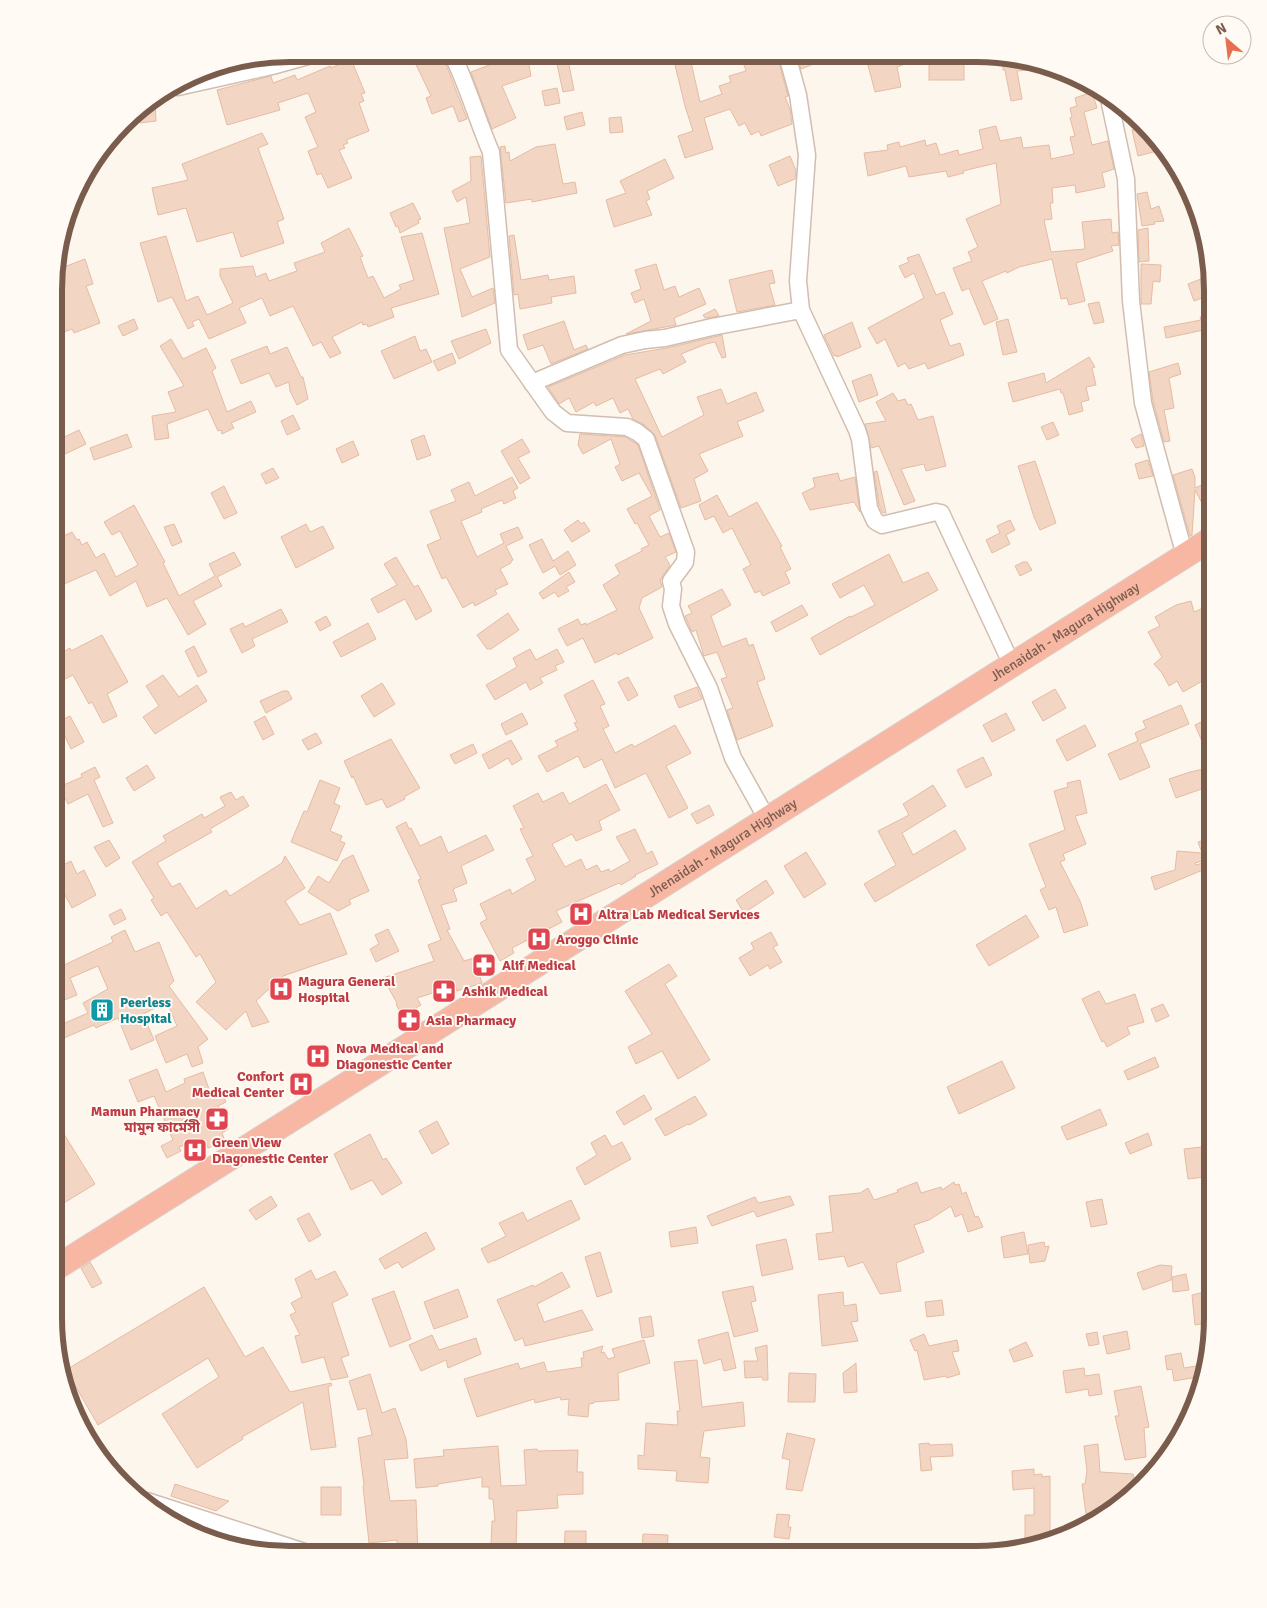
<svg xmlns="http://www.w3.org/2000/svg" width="1267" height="1608" font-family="Signika,'Noto Sans Bengali',sans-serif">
<rect width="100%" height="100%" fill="#fdf6ec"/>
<g fill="#f3d5c3" stroke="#e6bba3">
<path d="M411,54H442L467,119L459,122L453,106L432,114L426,98L431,96Z"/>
<path d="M503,54H527L531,76L502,86L516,118L492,129L471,72L505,59Z"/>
<path d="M555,55H567L574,90L563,92Z"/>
<path d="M741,55H777L788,96L785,97L790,109L792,124L761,136L759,131L751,135L745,123L739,126L730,109L704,118L713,149L685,158L678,136L693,131L685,106L675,65L691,62L700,102L722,94L719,86L731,82L729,76L746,71Z"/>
<path d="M797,55H833L834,56L801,69Z"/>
<path d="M884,55L901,56L905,64L897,67L901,87L875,92L868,65L886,59Z"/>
<rect x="929" y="56" width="35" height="24"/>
<path d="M1003,56H1007L1041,69L1017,71L1022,99L1011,101L1005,70H1003Z"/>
<path d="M351,59L365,93L361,94L364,101L359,103L369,131L346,140L348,143L343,145L345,148L339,150L352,178L328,188L321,173L317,175L308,151L318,147L305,117L316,112L308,93L278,103L280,110L227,125L217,90L271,76L273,83L295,75L297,80L330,66L331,68Z"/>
<path d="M557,88L560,103L545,106L542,91Z"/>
<path d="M1092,92L1097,108L1084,112L1092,145L1108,141L1114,169L1102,173L1105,187L1076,193L1075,185L1052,188L1053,203H1050L1052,219L1044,220L1051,252L1085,249L1082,222L1111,219L1112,233L1118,232L1119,245L1111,246L1113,251L1076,263L1085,301L1069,305L1067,298L1061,299L1052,259L1019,267L1007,273L1006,271L982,281L998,319L984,325L969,288L962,291L953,268L972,261L968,252L978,247L966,219L1001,204L996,163L963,171L964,173L948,177L946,171L909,177L906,166L868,176L864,153L888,150L887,145L899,142L900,147L925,140L926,146L936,143L940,155L958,150L959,155L983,149L979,130L996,126L1000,141L1021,137L1023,148L1049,145L1051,159L1074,154L1070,137L1075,136L1070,118L1072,117L1070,108L1077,106L1075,98Z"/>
<path d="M155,101L156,121L140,123L139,110Z"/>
<path d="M582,112L585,125L567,130L564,117Z"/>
<path d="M621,117L623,132L610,133L609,118Z"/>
<path d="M1140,128L1149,138L1161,150L1138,156L1132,130Z"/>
<path d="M262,133L268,144L258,148L284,219L277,222L284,243L241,257L233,232L197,242L186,208L158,215L152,188L188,180L182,164Z"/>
<path d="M555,144L563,184L575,182L577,193L532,202V199L506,203L500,147L505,146L506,153L509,152L510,161L536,147Z"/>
<path d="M481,156L490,257L460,269L472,297L493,288L495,303L462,317L444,228L470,223L466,197L457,202L452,191L471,181L470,157Z"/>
<path d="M790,156L796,171L795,179L778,186L769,165Z"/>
<path d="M665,159L674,178L647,191L650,199L646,201L652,215L614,227L606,200L626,193L620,181Z"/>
<path d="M1147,192L1151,209L1159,206L1164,221L1154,222L1155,224L1142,226L1137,194Z"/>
<path d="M413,203L421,219L418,220L419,223L400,233L398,226L396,227L390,213Z"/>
<path d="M349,228L363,256L360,257L368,278L373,276L384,298L401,289L399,285L414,280L401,237L422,233L439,294L391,308L394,317L368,327L367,324L363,325L362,322L332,337L341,353L330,358L321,342L313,346L293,306L270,316L262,298L239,308L246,323L209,339L199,319L192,322L194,326L188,329L172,297L158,302L140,243L166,236L186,301L198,296L207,315L233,303L220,276V269L253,266L256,277L266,273L269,281L297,271L294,263L325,252L321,243Z"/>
<path d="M1148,228L1149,261L1139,262L1138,230Z"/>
<path d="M514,235L521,280L548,275L549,280L574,276L576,293L551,297L552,303L520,309L518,294L514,295L509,236Z"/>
<path d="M919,254L936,295L944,292L953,314L940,320L950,346L960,343L964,355L928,369L925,363L909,369L905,363L898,367L885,339L877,344L868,328L924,298L914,273L905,278L899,266L909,262L907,258Z"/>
<path d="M85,259L93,284L86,286L100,323L74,333L72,329L56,335V270Z"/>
<path d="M656,264L664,290L675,286L679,297L699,288L706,304L674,318L676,325L626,334L651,321L644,299L635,303L631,293L641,289L635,270Z"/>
<path d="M1141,264L1161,265L1160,282L1153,281L1151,304H1141Z"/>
<path d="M772,270L775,283L769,284L775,305L737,312L729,280Z"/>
<path d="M1211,275L1213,294L1194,301L1188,284Z"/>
<path d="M1099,302L1104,322L1094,324L1088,304Z"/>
<path d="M715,309L719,316L705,318L703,315Z"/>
<path d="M1200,317H1213V328L1166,338L1164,327L1201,320Z"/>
<path d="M134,319L138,329L123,336L118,326Z"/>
<path d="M1008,319L1017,352L1003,355L996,322Z"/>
<path d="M564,321L574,350L586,345L588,349L551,364L543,345L528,350L523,335Z"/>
<path d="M852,322L861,347L837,357V355L834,356L824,335Z"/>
<path d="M486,329L491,343L459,359L451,341Z"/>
<path d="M722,335L726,357L722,358L715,342L706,344L681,354L686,362L663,374L660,369L635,379L662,437L704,415L697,397L721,389L727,404L756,392L764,411L737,422L743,436L699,454L708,471L694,479L701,501L681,508L655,435L643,424L633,419L628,409L620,413L613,398L596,406L594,402L576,412L569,398L559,404L548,387L625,355L667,348Z"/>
<path d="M415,336L420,351L426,349L432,362L394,379L381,351Z"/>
<path d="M171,339L183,359L206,348L216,368L212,371L227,412L251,401L256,412L231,423L234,428L222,434L221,430L218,431L208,409L167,424L169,438L155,440L152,416L176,412L168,392L184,386L160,346Z"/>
<path d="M267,346L270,354L287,347L301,377H303L308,399L297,405L290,391L289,382L276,387L269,373L241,384L231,360Z"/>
<path d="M452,353L456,363L438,371L433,361Z"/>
<path d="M1089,357L1095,367L1092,368L1096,385L1086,387L1089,400L1081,402L1083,411L1069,415L1063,393H1061L1060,389L1013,402L1008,383L1044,373L1046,383Z"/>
<path d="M1178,363L1181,374L1169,378L1174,408L1164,410L1170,441L1164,442L1153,401L1149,372Z"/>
<path d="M871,374L878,395L859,402L852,381Z"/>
<path d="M893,393L898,401L905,399L908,405L911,404L918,420L933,416L946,466L926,471L924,464L901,469L915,501L904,505L879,446L871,448L865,424L886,421L876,402Z"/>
<path d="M293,415L300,429L287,435L281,421Z"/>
<path d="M1053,422L1059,435L1047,440L1041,427Z"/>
<path d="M79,430L86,444L63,455L56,441Z"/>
<path d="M127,434L132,447L94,460L90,448Z"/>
<path d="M580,434L626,437L638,445L660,510L649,516L660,537L669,533L676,552L665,557L670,565L660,580L662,587L642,598L639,608L653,638L618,655L616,653L595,663L583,638L567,646L558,629L578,619L581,625L586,623V625L617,610L603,585L620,574L615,565L642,551L641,549L649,545L637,523L635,524L627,509L652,496L639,473L622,481L615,467L620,464L611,439L583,454L578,445Z"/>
<path d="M1141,434L1144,446L1136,448L1131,439Z"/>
<path d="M424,435L431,455L417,460L411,440Z"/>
<path d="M522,439L530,452L518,458L530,478L520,484L501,451Z"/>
<path d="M353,441L359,455L342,463L336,449Z"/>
<path d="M1148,460L1153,476L1139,479L1135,464Z"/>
<path d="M1035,461L1056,523L1040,530L1034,517L1018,466Z"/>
<path d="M273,468L279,478L266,484L261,474Z"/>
<path d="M1192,469L1195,477V488L1213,480V524L1195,490L1192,535L1190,536L1173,475Z"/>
<path d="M877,471L886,513H883L879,505L874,472Z"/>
<path d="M838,473L840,481L855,477L860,512L854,502L810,510L802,493L815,487L813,478Z"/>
<path d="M512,477L518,488L513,491L516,498L504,504L502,500L481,509L482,512L461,521L477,557L504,543L500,534L518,527L523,538L506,546L513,560L511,561V563L500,569L508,584L495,590L497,594L475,606L473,602L463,608L446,577L442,579L427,545L441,539L430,511L456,501L451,490L469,482L475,496Z"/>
<path d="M224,486L237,513L224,519L211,493Z"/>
<path d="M717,495L729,517L757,502L782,546L780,547L791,569L785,572L790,583L763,596L760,591L755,593L743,569L751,565L732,528L723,533L714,516L705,520L699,505Z"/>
<path d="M134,505L165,562L163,563L179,596L215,576L209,564L234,552L241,565L217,577L222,586L193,601L206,624L188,635L167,598L147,607L136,581L110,596L96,570L55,588V540L72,532L77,540L79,539L82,545L87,542L96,558L104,553L116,577L138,565L120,531L112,535L104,522Z"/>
<path d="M578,520L581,524L584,522L590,531L572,542L564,530Z"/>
<path d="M1010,520L1015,530L1006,535L1010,544L992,553L986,540L1000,533L997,526Z"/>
<path d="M174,524L182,542L172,546L164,527Z"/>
<path d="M306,524L310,532L323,526L334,548L296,568L281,537Z"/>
<path d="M542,539L553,561L568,551L576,565L560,575L555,566L543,573L529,545Z"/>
<path d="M889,554L903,583L928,572L938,590L820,655L811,638L850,616L851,617L875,605L864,585L840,598L832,584Z"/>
<path d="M396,557L414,587L418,585L432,611L416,620L405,599L378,613L371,599L397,585L384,564Z"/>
<path d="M1023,562H1027L1032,570L1020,576L1015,566Z"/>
<path d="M569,572L575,582L566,587L569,591L558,597L555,592L543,599L539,593Z"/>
<path d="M722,589L731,605L711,616L722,647L746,638L749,646L753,644L765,679L757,682L773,726L737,740L727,710L733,708L721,679L727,677L717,652L704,656L696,630L692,632L685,616L692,613L688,606Z"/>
<path d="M1191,601L1194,612L1213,604V675L1183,692L1177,681L1169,686L1162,673L1154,664L1162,657L1148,632L1160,626L1155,617L1176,605Z"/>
<path d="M802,605L808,615L776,632L771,622Z"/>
<path d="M281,609L288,622L252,639L255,646L242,653L230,629L243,623L245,627Z"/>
<path d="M508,613L519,630L491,649H487L477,635Z"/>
<path d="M326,616L331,625L320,631L315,622Z"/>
<path d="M368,623L376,639L341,657L333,642Z"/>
<path d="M102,635L128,682L107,694L117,716L103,723L92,702L89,704L73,675L55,684V656L70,648L71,651Z"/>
<path d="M194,646L207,672L198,677L185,651Z"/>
<path d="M530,649L536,660L557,649L564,662L555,666L557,670L540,678L543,683L530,690L526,682L495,700L486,685L517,667L513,658Z"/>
<path d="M163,675L179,697L197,685L207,701L155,734L143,717L159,706L146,686Z"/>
<path d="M628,677L638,695L628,701L618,682Z"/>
<path d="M593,680L605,704L600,706L609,726L603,729L615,753L632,744L634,747L675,725L691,753L666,766L688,808L669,818L646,773L615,788L602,759L584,768L578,756L547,772L538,756L558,746L555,741L578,730L574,723L577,722L564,695Z"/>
<path d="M382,683L395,704L374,717L361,696Z"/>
<path d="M697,687L702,699L679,708L674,696Z"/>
<path d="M1055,689L1066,708L1043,721L1032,702Z"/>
<path d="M283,691H288L292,699L266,713L260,701Z"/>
<path d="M1181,705L1189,724L1140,744L1150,767L1120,780L1108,754L1138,741L1135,733L1146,728L1143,721Z"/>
<path d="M522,713L528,724L506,735L501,724Z"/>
<path d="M1006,713L1015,730L992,742L983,725Z"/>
<path d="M70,716L84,742L71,749L58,722Z"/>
<path d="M265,716L274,734L263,740L254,722Z"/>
<path d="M1213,716V767L1195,725Z"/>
<path d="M1085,725L1096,746L1067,761L1056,740Z"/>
<path d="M316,733L322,743L308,750L302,740Z"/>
<path d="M391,739L420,788L404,797L405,799L387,808L382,799L366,805L353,776L352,778L344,761Z"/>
<path d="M511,740L522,759L512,765L508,758L489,769L482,755Z"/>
<path d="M473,744L477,753L455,764L450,755Z"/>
<path d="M983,757L992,775L966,788L957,770Z"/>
<path d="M147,765L155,778L134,791L126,778Z"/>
<path d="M95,767L100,777L94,780L113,823L103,827L88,794L68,804L59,787L82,777L81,774Z"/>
<path d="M1213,767V785L1176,798L1169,779L1190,772Z"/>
<path d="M320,780L340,788L334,803L340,806L330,831L342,836L340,841L345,843L337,861L291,842L304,811L307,812Z"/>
<path d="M1080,780L1087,813L1075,816L1086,844L1063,854L1065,860L1060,862L1080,901L1088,925L1064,933L1056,907L1049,910L1040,890L1046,887L1029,844L1065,830L1054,791L1068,787L1067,783Z"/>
<path d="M606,784L620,810L599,821L602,830L576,841L572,834L552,844L565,867L581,859L586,870L597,865L601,872L609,869L610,872L630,861L616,837L635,829L647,854L652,851L658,864L635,875L636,876L621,885L619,883L556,911L562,922L512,948L514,953L500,961L480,923L487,919L480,904L510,889L512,894L536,880L526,859L533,856L520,829L524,828L513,806L538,793L543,802L563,792L569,804Z"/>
<path d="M933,785L946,806L902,833L913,855L955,830L966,849L875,902L864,884L896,865L878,831L909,815L903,804Z"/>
<path d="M231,792L236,800L243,796L249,806L210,829L212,832L157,863L172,887L180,883L196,909L226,890L230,896L282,863L285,856L305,888L285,901L300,925L330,913L347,954L283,976L256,1001L269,1022L252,1027L246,1011L226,1030L196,1002L216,982L200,954L196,957L167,912L161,916L151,900L154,898L132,862L166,841L163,836L202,814L204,818L225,806L220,797Z"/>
<path d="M709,805L714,815L697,824L691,814Z"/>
<path d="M406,822L409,829L411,828L420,846L441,836L448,853L486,835L494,850L461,866L467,883L453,889L457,901L441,905L450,929L447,930L464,961L474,958L482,983L457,991L455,986L417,998L421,1005L402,1016L396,1004L397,1003L383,978L434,961L428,945L441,940L418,880L421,879L396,827Z"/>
<path d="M1213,837V878L1212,879L1205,860L1195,863L1196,865L1203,863L1205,869L1155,890L1151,877L1175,870L1177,851L1202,853L1198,842Z"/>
<path d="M109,840L120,858L106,867L94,847Z"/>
<path d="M806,852L826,884L804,898L784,866Z"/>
<path d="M353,855L369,891L349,900L351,904L338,911L308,892L318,876L329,883L343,860Z"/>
<path d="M71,861L77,874L84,870L96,895L72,908L59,884L55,887V869Z"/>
<path d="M766,880L774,893L744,913L736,900Z"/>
<path d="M121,909L126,919L114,925L109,915Z"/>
<path d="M1026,915L1039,937L989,966L976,945Z"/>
<path d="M388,929L399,951L376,962L370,949L379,944L375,935Z"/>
<path d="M125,930L135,952L159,942L174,981L169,986L208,1039L198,1047L203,1063L192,1067L187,1054L166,1063L155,1036L177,1026L167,1002L143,1014L154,1040L131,1050L118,1018L96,1028L94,1025L64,1038L58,1026L88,1013L83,1003L108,989L98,966L70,978L77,995L54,1004V944L64,965L113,942L111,937Z"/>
<path d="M771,932L778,945L773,947L782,962L770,969L768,965L750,976L739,958L754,949L751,943Z"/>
<path d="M669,964L677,976L665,984L710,1060L678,1079L662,1051L636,1064L628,1047L652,1034L625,991Z"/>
<path d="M1099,991L1106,1004L1135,994L1144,1022L1127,1027L1130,1034L1107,1047L1104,1041L1102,1042L1082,999Z"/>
<path d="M1163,1004L1169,1016L1156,1022L1151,1009Z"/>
<path d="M1155,1057L1159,1067L1128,1080L1124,1071Z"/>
<path d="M1002,1061L1015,1088L959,1114L947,1087Z"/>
<path d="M157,1069L166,1092L185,1083L184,1079L203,1072L210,1092L219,1088L226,1102L218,1106L228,1129L222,1133L225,1141L208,1148L203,1138L179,1147L181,1151L167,1158L161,1146L173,1140L154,1096L138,1102L129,1080Z"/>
<path d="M644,1095L652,1109L624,1125L616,1112Z"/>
<path d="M695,1096L707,1115L689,1125L688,1124L665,1136L655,1119Z"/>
<path d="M1100,1109L1107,1125L1067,1140L1061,1127Z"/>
<path d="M54,1118L95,1184L54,1209Z"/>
<path d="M437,1121L449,1144L432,1154L419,1131Z"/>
<path d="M1148,1133L1152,1145L1130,1154L1125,1143Z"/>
<path d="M370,1134L383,1160L386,1158L402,1183L382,1195L372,1180L351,1190L334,1154Z"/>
<path d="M605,1135L612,1147L622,1142L631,1159L585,1185L576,1168L597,1155L591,1143Z"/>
<path d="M1210,1146L1213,1176L1188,1179L1184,1149Z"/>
<path d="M917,1182L921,1193L941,1187L942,1190L954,1182L955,1185L959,1184L962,1194L966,1192L975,1217L978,1216L983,1227L968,1232L962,1214L955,1217L951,1206L929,1220L914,1225L924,1252L896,1263L901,1291L880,1294L863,1262L848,1267L844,1256L819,1260L816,1234L833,1232L829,1196L860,1193L868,1188L874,1200L898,1192L897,1190Z"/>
<path d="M271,1196L277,1206L256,1220L249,1210Z"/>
<path d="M790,1196L794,1205L757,1217L754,1211L712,1226L707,1216L755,1197L758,1203Z"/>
<path d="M1102,1199L1107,1224L1091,1227L1086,1202Z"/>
<path d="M571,1200L580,1219L494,1261V1260L488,1263L481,1249L506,1236L499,1223L523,1212L527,1221Z"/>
<path d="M309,1213L321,1235L309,1242L297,1219Z"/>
<path d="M696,1227L698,1243L671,1247L669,1232Z"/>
<path d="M426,1232L435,1249L402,1268L398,1262L385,1269L379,1259Z"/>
<path d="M1024,1232L1028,1254L1004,1258L1001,1237Z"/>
<path d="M786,1239L793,1269L762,1276L756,1245Z"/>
<path d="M1044,1242L1045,1247L1049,1246L1045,1261L1030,1263L1028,1245Z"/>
<path d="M600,1252L612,1292L597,1297L585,1257Z"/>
<path d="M90,1262L102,1283L92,1288L81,1268Z"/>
<path d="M1160,1265L1172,1266L1171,1280L1143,1290L1137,1273Z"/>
<path d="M311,1270L316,1280L335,1271L348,1295L332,1303L349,1355L341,1358L348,1377L331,1380L324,1357L302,1363L295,1336L300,1335L290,1315L296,1312L291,1303L302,1297L295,1279Z"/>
<path d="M562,1272L570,1287L537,1304L544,1322L582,1310L593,1330L525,1346L523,1338L515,1341L497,1300L533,1285L534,1287Z"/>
<path d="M1186,1274L1189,1290L1173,1292L1172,1277Z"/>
<path d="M753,1286L756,1301L751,1302L758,1331L734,1337L722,1292Z"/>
<path d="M204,1287L245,1357L263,1347L290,1392L331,1383L332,1385L328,1387L336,1447L311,1450L303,1402L242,1437L243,1439L197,1468L162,1414L219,1377L208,1358L98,1425L66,1370Z"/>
<path d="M458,1289L468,1317L434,1329L424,1302Z"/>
<path d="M1213,1290V1322L1195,1325L1192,1295Z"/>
<path d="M394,1291L411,1339L390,1347L372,1299Z"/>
<path d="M843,1292L844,1306L856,1304L858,1321L851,1322L858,1341L822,1346L818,1295Z"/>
<path d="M942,1300L944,1315L927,1317L925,1302Z"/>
<path d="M651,1316L654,1336L642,1338L639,1318Z"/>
<path d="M1127,1331L1130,1349L1107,1354L1103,1336Z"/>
<path d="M728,1332L736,1368L724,1371L721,1359L704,1364L698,1340Z"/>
<path d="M1097,1332L1099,1344L1089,1346L1086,1334Z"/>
<path d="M924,1334L929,1346L957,1340L959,1351L952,1352L960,1374L947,1378L946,1376L924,1380L917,1350L915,1351L910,1340Z"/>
<path d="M432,1335L439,1350L476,1338L481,1354L448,1368L446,1360L421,1371L409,1345Z"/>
<path d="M644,1340L650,1363L618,1373L619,1400L594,1402V1403L589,1404L588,1417L568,1415L569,1399L561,1400L560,1397L535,1403L534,1399L477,1417L464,1379L518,1363L520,1369L544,1362L547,1372L582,1367L581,1358H584L583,1352L603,1346L601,1353L604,1352L608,1359L615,1357L612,1349Z"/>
<path d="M1026,1342L1033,1356L1014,1362L1009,1350Z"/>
<path d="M767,1345L768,1380H763L762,1377L745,1378L744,1361H758L755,1348Z"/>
<path d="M1181,1353L1184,1368L1202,1365L1204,1376L1174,1381L1172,1369L1167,1370L1165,1356Z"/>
<path d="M697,1360L702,1407L743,1402L745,1426L704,1431L700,1457L710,1458L708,1483L676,1481L677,1471L638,1469V1455L644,1456L646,1423L678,1425L677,1411H680L674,1362Z"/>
<path d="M856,1363L857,1392L844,1393L843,1373Z"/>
<path d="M1084,1368L1085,1376L1099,1374L1102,1394L1089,1396L1088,1389L1066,1393L1063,1371Z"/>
<path d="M789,1373L816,1374L815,1402H788Z"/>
<path d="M370,1374L382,1413L395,1408L406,1439L408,1458L384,1460L390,1501L416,1500L418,1554H397V1540L369,1543L363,1486L364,1485L358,1438L372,1435L366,1408L358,1410L349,1381Z"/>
<path d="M1141,1386L1149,1427L1144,1428L1146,1457L1125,1460L1115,1416H1119L1114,1391Z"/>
<path d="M787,1433L815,1439L802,1491L786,1489L790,1460L782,1458Z"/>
<path d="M929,1443V1445L952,1444L953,1456L930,1457L932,1470L921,1471L919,1444Z"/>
<path d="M1098,1444L1100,1472L1133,1474L1136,1484L1094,1523L1089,1524L1087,1514H1086L1082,1484H1085L1087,1471L1084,1446Z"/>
<path d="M498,1446L501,1486L526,1485L524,1450L537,1449L538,1451L578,1450L577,1472H583V1494L557,1495L558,1508L517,1511L516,1546H491L492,1521H495L493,1499H489V1487H482V1477L438,1484V1486L416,1488L414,1459L444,1456L443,1450Z"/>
<path d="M1034,1469V1475L1042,1474V1477L1050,1476V1536L1025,1544V1515H1034V1488L1013,1490L1012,1471Z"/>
<path d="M175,1484L218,1498L229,1501L216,1511L171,1496Z"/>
<rect x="321" y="1487" width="20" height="28"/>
<path d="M777,1514L790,1515L788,1527H791L789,1539L774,1537Z"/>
<path d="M565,1531H586V1554H564Z"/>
<path d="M643,1534L668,1535L667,1554H642Z"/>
</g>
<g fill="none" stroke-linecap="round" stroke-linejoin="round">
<g stroke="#d1beb0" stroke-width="19">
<g id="minor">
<path d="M452,54C468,86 477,120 491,152L509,350L553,412L567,423L627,427L637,432L646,439L686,552L685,562L671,581L673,589L671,606L677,624L709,688L733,758L767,819"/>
<path d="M787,55L798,95L807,155L798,281L801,310L857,430L860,439L869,508L875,521L882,525L936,512L941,513L1012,665"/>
<path d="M178,87L272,66L315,54"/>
<path d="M1108,94L1126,179L1131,301L1143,403L1185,556"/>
<path d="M532,383L622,345L645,340L665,338L712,327L801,310"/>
<path d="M147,1501L311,1554"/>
</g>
</g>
<g stroke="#dad1cd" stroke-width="26">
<g id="highway">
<path id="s1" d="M54,1269L1213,538"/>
</g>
</g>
<use href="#minor" stroke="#fff" stroke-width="16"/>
<use href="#highway" stroke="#f7b7a3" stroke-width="24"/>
</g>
<defs>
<g id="hospital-square" transform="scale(1.25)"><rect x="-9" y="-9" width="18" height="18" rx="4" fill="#e0444e" stroke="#fffaf3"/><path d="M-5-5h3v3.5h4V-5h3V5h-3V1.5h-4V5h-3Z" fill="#fff"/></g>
<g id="pharmacy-square" transform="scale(1.25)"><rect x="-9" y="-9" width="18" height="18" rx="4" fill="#e0444e" stroke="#fffaf3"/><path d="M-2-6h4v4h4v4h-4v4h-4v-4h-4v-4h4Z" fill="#fff"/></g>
<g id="building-square" transform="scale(1.25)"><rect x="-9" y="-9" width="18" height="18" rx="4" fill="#0f9aa8" stroke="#fffaf3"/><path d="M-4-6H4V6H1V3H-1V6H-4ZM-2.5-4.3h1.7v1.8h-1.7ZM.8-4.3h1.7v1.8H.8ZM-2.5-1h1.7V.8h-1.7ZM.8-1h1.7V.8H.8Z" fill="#fff"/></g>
</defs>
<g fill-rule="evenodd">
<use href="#hospital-square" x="581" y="914"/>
<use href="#hospital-square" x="539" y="939"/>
<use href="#pharmacy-square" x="484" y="965"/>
<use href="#hospital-square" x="281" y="989"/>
<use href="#pharmacy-square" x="444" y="991"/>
<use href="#building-square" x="102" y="1010"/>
<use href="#pharmacy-square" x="409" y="1020"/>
<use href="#hospital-square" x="318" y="1056"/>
<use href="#hospital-square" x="301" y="1084"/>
<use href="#pharmacy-square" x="217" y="1119"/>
<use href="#hospital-square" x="195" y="1150"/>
</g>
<g text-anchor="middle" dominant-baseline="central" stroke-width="4" stroke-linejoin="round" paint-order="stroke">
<g font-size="14" fill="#7a5c4d" stroke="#fffaf3">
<text stroke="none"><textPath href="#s1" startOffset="1195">Jhenaidah - Magura Highway</textPath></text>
<text stroke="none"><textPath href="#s1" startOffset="790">Jhenaidah - Magura Highway</textPath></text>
</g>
<g font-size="14" font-weight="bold" fill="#be3a42" stroke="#fffaf3" text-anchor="start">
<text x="598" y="914">Altra Lab Medical Services</text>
<text x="556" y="939">Aroggo Clinic</text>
<text x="502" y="965">Alif Medical</text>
<text x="298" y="981">Magura General<tspan x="298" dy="16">Hospital</tspan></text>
<text x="462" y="991">Ashik Medical</text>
<text x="426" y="1020">Asia Pharmacy</text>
<text x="336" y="1048">Nova Medical and<tspan x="336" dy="16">Diagonestic Center</tspan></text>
<text x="284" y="1076" text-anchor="end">Confort<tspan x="284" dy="16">Medical Center</tspan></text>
<text x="200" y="1111" text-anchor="end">Mamun Pharmacy<tspan x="200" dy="16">মামুন ফার্মেসী</tspan></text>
<text x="212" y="1142">Green View<tspan x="212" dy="16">Diagonestic Center</tspan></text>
</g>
<g font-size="14" font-weight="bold" fill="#0d838f" stroke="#fffaf3" text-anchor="start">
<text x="120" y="1002">Peerless<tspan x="120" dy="16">Hospital</tspan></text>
</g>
</g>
<path d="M0 0H1267V1608H0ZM290 62H976A228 228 0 0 1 1204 290V1318A228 228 0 0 1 976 1546H290A228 228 0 0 1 62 1318V290A228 228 0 0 1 290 62Z" fill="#fffaf3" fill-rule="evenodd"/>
<path fill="none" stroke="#7a5c4d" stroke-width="6" d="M290 62H976A228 228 0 0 1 1204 290V1318A228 228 0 0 1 976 1546H290A228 228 0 0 1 62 1318V290A228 228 0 0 1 290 62Z"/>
<g transform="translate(1227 40) rotate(332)"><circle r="24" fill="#fffaf3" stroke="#cabbb1"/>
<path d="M0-4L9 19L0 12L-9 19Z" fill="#e76f51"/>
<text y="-8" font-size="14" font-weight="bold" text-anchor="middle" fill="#7a5c4d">N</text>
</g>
</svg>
